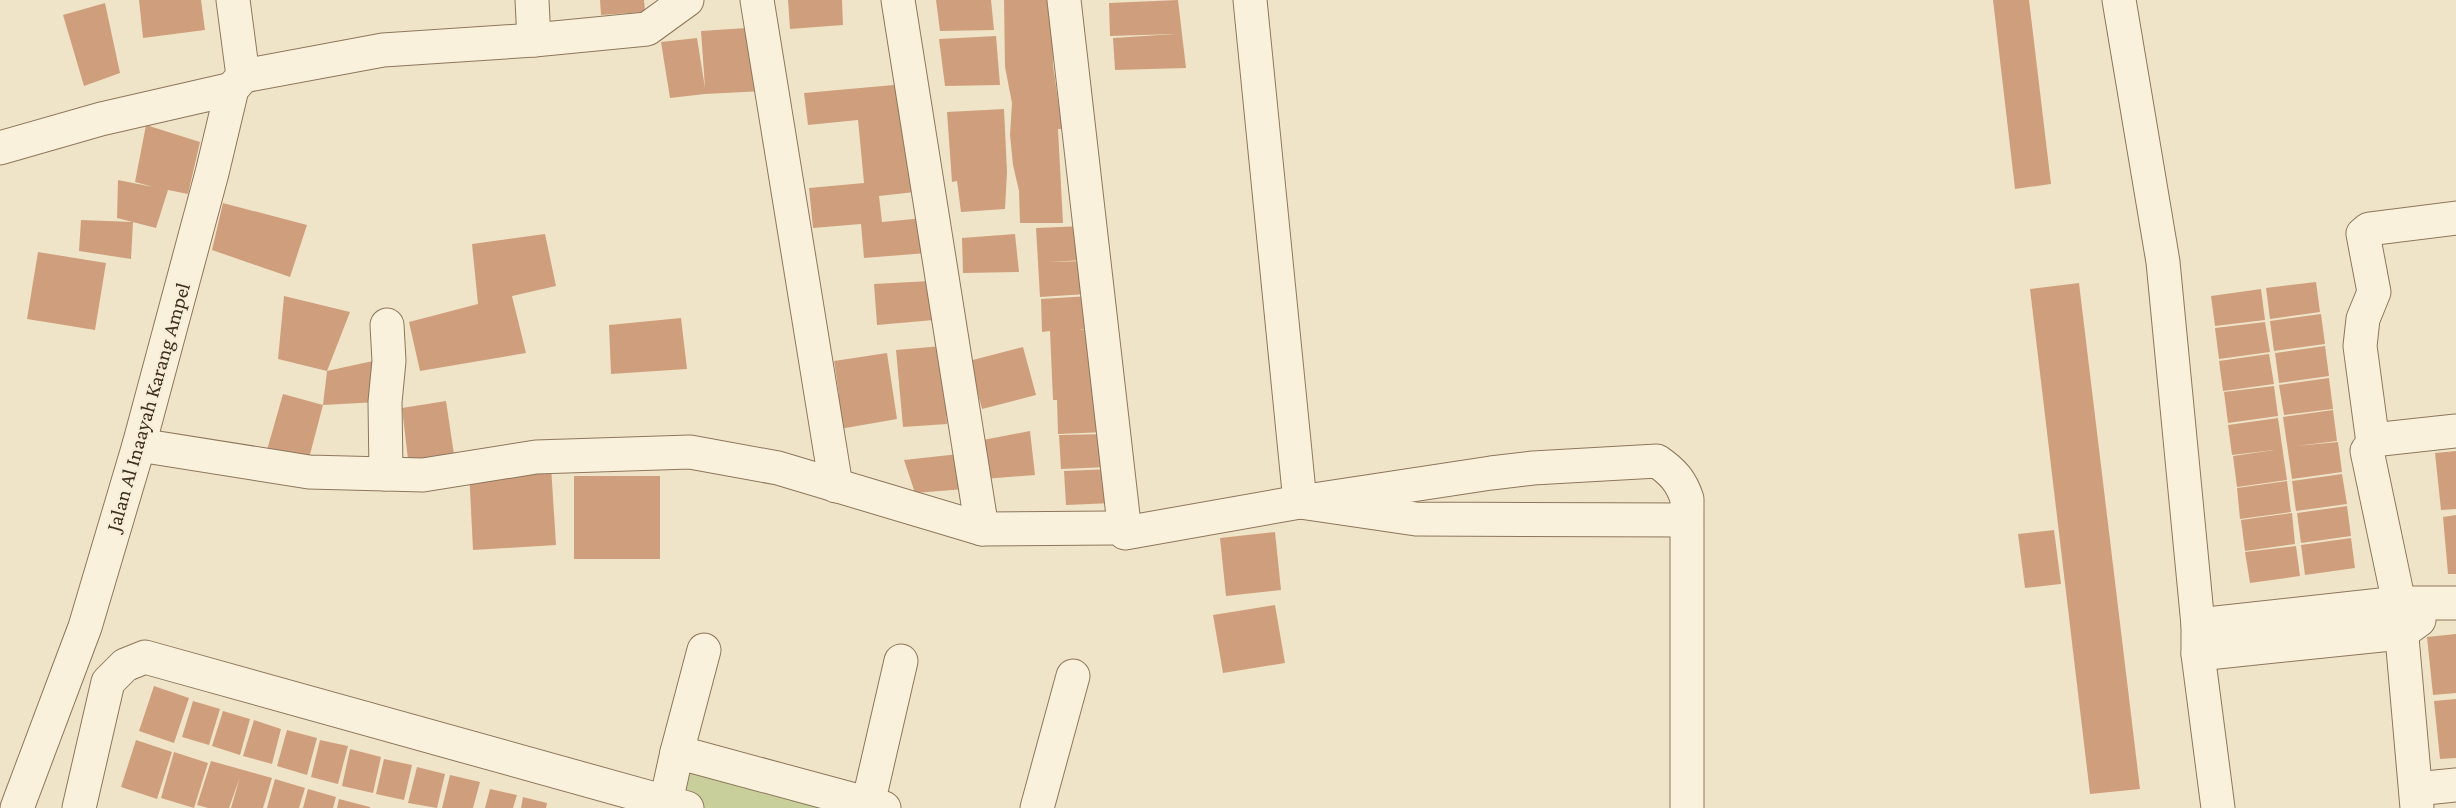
<svg xmlns="http://www.w3.org/2000/svg" width="2456" height="808" font-family="'Crimson Pro',serif">
<rect width="100%" height="100%" fill="#f0e4c8"/>
<path fill="#c9cf9b" d="M677,752L884,808H687Z"/>
<g fill="#cf9f7d">
<path d="M139,0H201L205,30L143,38Z"/>
<path d="M600,0H644L645,12L601,15Z"/>
<path d="M788,0H842L843,25L790,29Z"/>
<path d="M936,0H991L994,30L940,31Z"/>
<path d="M1004,0H1052L1053,65L1062,129H1058L1063,223H1020L1019,191L1013,165L1010,135L1012,103L1005,67Z"/>
<path d="M1178,0L1186,68L1115,70L1113,38L1175,34L1110,36L1109,3Z"/>
<path d="M1993,0H2029L2051,184L2015,189Z"/>
<path d="M105,3L120,73L84,86L63,15Z"/>
<path d="M761,27L764,91L705,94L670,98L661,42L697,38L705,88L701,31Z"/>
<path d="M996,36L1000,85L945,86L939,39Z"/>
<path d="M905,84L915,192L879,196L882,222L924,218L927,253L864,258L861,224L813,228L809,188L864,183L858,120L808,125L804,93Z"/>
<path d="M1004,109L1007,172L1005,209L961,212L957,181L952,182L947,112Z"/>
<path d="M146,125L200,142L188,194L168,190L156,228L117,218L118,180L153,187L135,182Z"/>
<path d="M223,203L307,225L290,277L212,250Z"/>
<path d="M81,220L133,222L131,259L79,251Z"/>
<path d="M1084,226L1085,260L1047,262L1086,261L1087,294L1040,297L1036,228Z"/>
<path d="M545,234L556,286L512,296L526,353L420,371L409,322L478,304L472,244Z"/>
<path d="M1015,234L1019,272L963,273L962,238Z"/>
<path d="M38,252L106,263L95,330L27,319Z"/>
<path d="M930,281L934,320L877,325L874,284Z"/>
<path d="M2316,282L2320,312L2270,319L2266,288Z"/>
<path d="M2079,283L2140,789L2090,794L2030,289Z"/>
<path d="M2261,289L2265,320L2215,326L2211,296Z"/>
<path d="M284,296L350,312L327,371L382,359L378,402L323,405L327,371L278,359Z"/>
<path d="M1089,296L1090,329L1078,330H1099L1106,432L1058,434L1057,400H1053L1050,331L1042,332L1041,299Z"/>
<path d="M2321,314L2325,344L2274,351L2270,321Z"/>
<path d="M681,318L687,369L611,374L609,325Z"/>
<path d="M2265,322L2270,352L2219,359L2215,328Z"/>
<path d="M942,346L947,424L903,427L896,350Z"/>
<path d="M2325,346L2329,376L2279,383L2275,353Z"/>
<path d="M1023,347L1036,395L982,409L969,361Z"/>
<path d="M887,353L897,419L834,430L829,397L839,395L834,361Z"/>
<path d="M2269,354L2274,384L2223,391L2219,361Z"/>
<path d="M2329,378L2333,409L2284,415L2279,385Z"/>
<path d="M2274,386L2278,416L2228,423L2224,392Z"/>
<path d="M283,394L323,405L308,462L267,450Z"/>
<path d="M446,401L455,461L409,468L402,408Z"/>
<path d="M2333,410L2337,441L2296,446L2338,442L2342,472L2292,479L2283,417Z"/>
<path d="M2278,418L2287,480L2237,487L2233,456L2274,450L2232,455L2228,425Z"/>
<path d="M1030,431L1035,475L984,479L983,440Z"/>
<path d="M1107,434L1108,467L1061,469L1059,435Z"/>
<path d="M2456,451V509L2441,510L2435,453Z"/>
<path d="M959,454L965,489L915,493L904,460Z"/>
<path d="M551,466L556,545L473,550L469,470Z"/>
<path d="M1112,469L1113,503L1066,505L1064,471Z"/>
<path d="M2342,474L2347,504L2296,511L2292,481Z"/>
<rect x="574" y="476" width="86" height="83"/>
<path d="M2287,481L2291,512L2240,519L2237,488Z"/>
<path d="M2347,506L2351,536L2301,543L2297,513Z"/>
<path d="M2292,513L2295,544L2245,551L2241,520Z"/>
<path d="M2456,515V574H2448L2443,517Z"/>
<path d="M2054,530L2061,584L2025,588L2018,534Z"/>
<path d="M1275,532L1281,590L1226,596L1220,538Z"/>
<path d="M2351,538L2355,568L2305,575L2301,545Z"/>
<path d="M2296,546L2300,576L2250,583L2245,552Z"/>
<path d="M1275,605L1285,663L1223,673L1213,615Z"/>
<path d="M2456,634V693L2433,695L2427,637Z"/>
<path d="M154,686L189,698L174,743L139,731Z"/>
<path d="M2456,699V758L2440,759L2434,701Z"/>
<path d="M193,701L220,709L209,745L182,737Z"/>
<path d="M223,711L250,719L240,755L212,746Z"/>
<path d="M254,720L281,729L272,764L243,756Z"/>
<path d="M287,730L317,738L307,775L277,766Z"/>
<path d="M136,740L172,752L157,799L121,787Z"/>
<path d="M320,740L348,746L338,784L311,777Z"/>
<path d="M350,749L381,757L373,793L342,786Z"/>
<path d="M174,752L208,763L194,808L161,798Z"/>
<path d="M384,759L412,765L404,800L376,794Z"/>
<path d="M211,761L272,778L263,808H231L240,777L229,808H208L197,805Z"/>
<path d="M417,767L445,774L437,808L408,803Z"/>
<path d="M450,775L480,782L473,808H442Z"/>
<path d="M275,779L305,788L299,808H267Z"/>
<path d="M308,789L336,797L333,808H303Z"/>
<path d="M490,789L517,795L513,808H485Z"/>
<path d="M523,797L547,803L546,808H521Z"/>
<path d="M339,799L370,807V808H337Z"/>
</g>
<g fill="none" stroke-linecap="round" stroke-linejoin="round">
<g stroke="#8d765c" stroke-width="35">
<g id="street">
<path d="M532,0L534,40"/>
<path d="M757,0L836,486"/>
<path d="M898,0L982,529"/>
<path d="M1064,0L1125,533L1300,502L1491,473L1533,468L1657,461C1673,472 1681,481 1687,499V808"/>
<path d="M1250,0L1300,502L1416,519L1686,520"/>
<path d="M2119,0L2163,262L2198,625V654L2218,808"/>
<path d="M243,76L383,50L534,40L647,29L687,0"/>
<path d="M0,148L101,119L232,89"/>
<path d="M2373,443L2360,346L2363,319L2374,292L2363,234L2369,229L2456,218"/>
<path d="M139,445L309,472L423,475L536,457L690,452L778,468L982,529L1112,528"/>
<path d="M386,474L385,402L389,361L387,325"/>
<path d="M2198,625L2399,603H2456"/>
<path d="M2198,654L2401,633L2419,620"/>
<path d="M677,752L704,650"/>
<path d="M2416,789L2456,785"/>
<path d="M666,802L677,752L884,808"/>
<path d="M868,804L901,661"/>
<path d="M17,808L85,627L139,445L212,173L232,89L243,76L233,0"/>
<path d="M79,808L108,682L125,665L145,657L687,808"/>
<path d="M1037,808L1073,676"/>
<path d="M2417,808L2399,603L2367,451L2373,443L2382,439L2456,431"/>
</g>
</g>
<use href="#street" stroke="#faf1dc" stroke-width="33"/>
</g>
<g text-anchor="middle" dominant-baseline="central" stroke-width="4.5" stroke-linejoin="round" paint-order="stroke">
<g font-size="21" fill="#3d2e20" stroke="#f7eed8">
<text transform="translate(148 407) rotate(-74)">Jalan Al Inaayah Karang Ampel</text>
</g>
</g>
</svg>
